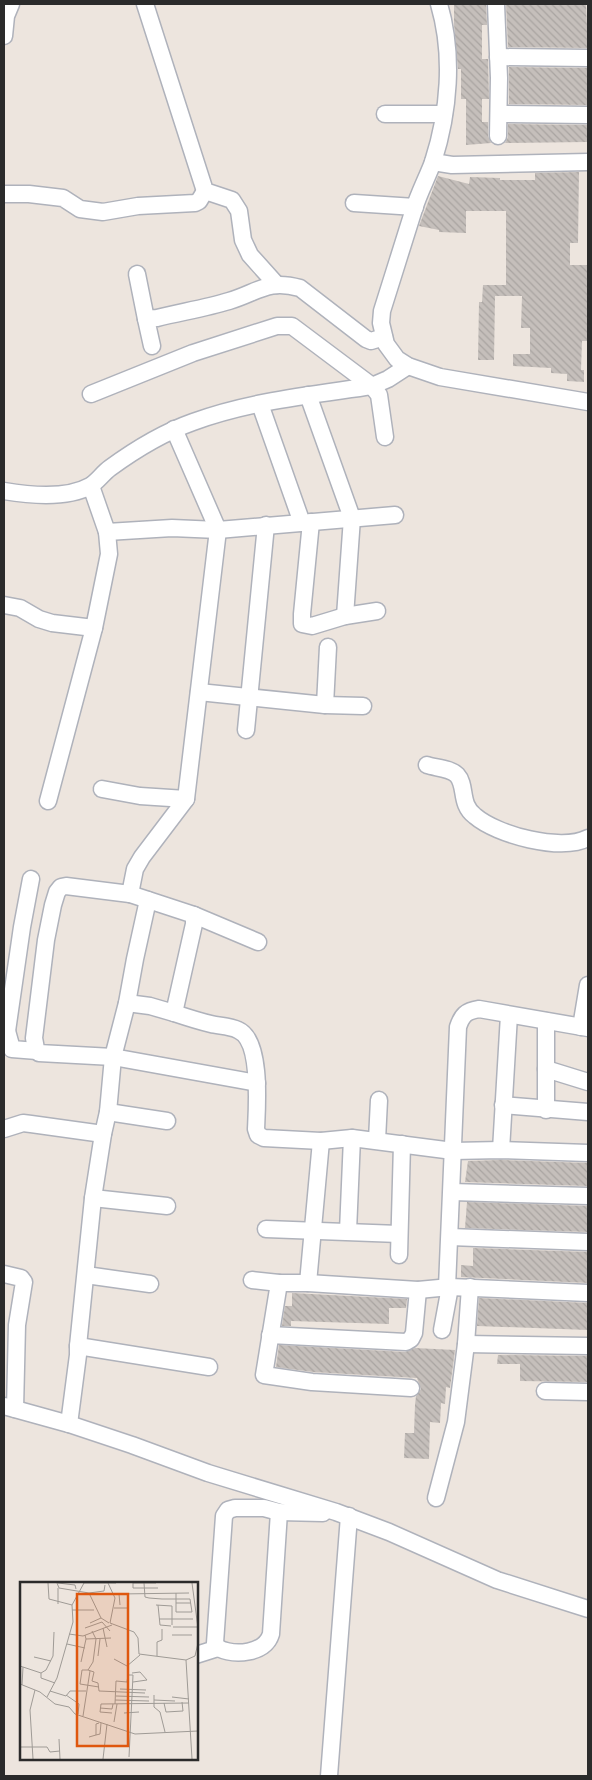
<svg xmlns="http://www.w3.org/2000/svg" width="592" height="1780" font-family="'Noto Sans',sans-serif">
<defs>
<pattern id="building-back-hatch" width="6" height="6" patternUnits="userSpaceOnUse" patternTransform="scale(1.25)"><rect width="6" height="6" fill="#c5bfbb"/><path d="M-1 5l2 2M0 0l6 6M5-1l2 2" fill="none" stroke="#a9a4a1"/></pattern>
</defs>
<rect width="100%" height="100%" fill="#ede5de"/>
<g fill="url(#building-back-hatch)">
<path d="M454,4H486L487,25H482V59H488L489,99H482V122H488V136L491,143L466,145V99H461V69H458L454,24Z"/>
<path d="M506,4H586L588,48L508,47Z"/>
<path d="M509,67L588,68V105L509,104Z"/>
<path d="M508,124L587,125V142L505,143L508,137Z"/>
<path d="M579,172L578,243H570V265H588V341H582L581,370H584V382L567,381V374L551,373V368L513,366V354H530V328H521L522,296H495L494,360H478L479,302H482L483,285H506V211H466V233L439,232V230L419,226L438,176L469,184L470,177L500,178V180H535V173Z"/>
<path d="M501,1160L587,1163L588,1186L465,1182L468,1161Z"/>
<path d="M467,1202L588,1206V1232L465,1228Z"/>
<path d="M473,1248L588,1252V1283L461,1277V1265L473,1266Z"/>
<path d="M292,1293L407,1299L406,1308H389V1324L291,1321V1326H282L285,1306H292Z"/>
<path d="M479,1298L588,1303V1330L477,1326Z"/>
<path d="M279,1345L405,1352L415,1348L455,1350L450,1388L446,1387L445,1404L441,1403L440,1423L430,1422L429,1459L404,1458L405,1433H414L415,1405L416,1396L421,1389L417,1378L313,1372L276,1367Z"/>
<path d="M498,1355L588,1356V1382L520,1381V1364H497Z"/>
</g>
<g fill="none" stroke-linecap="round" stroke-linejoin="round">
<g stroke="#afb2bb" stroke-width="19">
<g id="minor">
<path d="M145,4L205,191L232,200L239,211L243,240L250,255L277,285"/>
<path d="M439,4C454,55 449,112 433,162C427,178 419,193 414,209C403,243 393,277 382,311L381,323L386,344L397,359L408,366L440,377L588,402"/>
<path d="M496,4L499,78L498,136"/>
<path d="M4,36L6,16L11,4"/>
<path d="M498,57L588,58"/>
<path d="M385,114H444"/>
<path d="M499,114L588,115"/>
<path d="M433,162L452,165L588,162"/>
<path d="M4,194H29L63,198L80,209L103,212L138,206L195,203L199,201L205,191"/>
<path d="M354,203L415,207"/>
<path d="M137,274L146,319"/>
<path d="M152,346L146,319L157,318C181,312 206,308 229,301C259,292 267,279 300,288L366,339L371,341L384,337"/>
<path d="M91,394L193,353L277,326H292L372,386L379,395L385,437"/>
<path d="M308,395L352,518L345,616"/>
<path d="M260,404L302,523"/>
<path d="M174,429L218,530L186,799L142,857L135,869L130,894L194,915V924L174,1013C186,1017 198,1021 211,1024C219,1026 230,1026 238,1030C262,1040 257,1107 256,1129L258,1135L264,1138L321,1141L352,1138L453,1151L501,1150L588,1153"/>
<path d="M91,486L107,532L172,528L218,530L395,515"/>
<path d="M4,491C28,495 67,499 90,486C97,482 103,473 110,468C136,449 162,433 193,422C250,401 312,395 372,386L388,379L408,366"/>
<path d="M311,522L302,614V624L312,626L345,616L377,611"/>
<path d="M4,605L20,608L39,619L52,623L94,628"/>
<path d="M199,692L325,705L363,706"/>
<path d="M325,705L328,647"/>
<path d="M246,730L266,525"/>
<path d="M427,765C436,768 450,768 457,775C467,786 459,804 475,816C497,835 561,852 588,838"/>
<path d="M102,789L140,796L186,799"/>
<path d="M48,801L94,628L109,554L107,532"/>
<path d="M130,894L66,886L61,887L57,892L53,905L46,940L34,1038L36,1049L39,1053L113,1057L257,1083"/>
<path d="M194,915L258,942"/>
<path d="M127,1003L150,1006L174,1013"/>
<path d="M546,1021V1110"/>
<path d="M581,1027L588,985"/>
<path d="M4,1031H7L12,1049L37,1051"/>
<path d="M7,1031L22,927L31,879"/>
<path d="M546,1069L588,1082"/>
<path d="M503,1105L588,1112"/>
<path d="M108,1112L167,1121"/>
<path d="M4,1129L23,1123L31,1124L103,1134"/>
<path d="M377,1140L379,1100"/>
<path d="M501,1150L509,1015"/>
<path d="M452,1192L588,1196"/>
<path d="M93,1198L167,1206"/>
<path d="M266,1229L399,1234"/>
<path d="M348,1231L352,1138"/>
<path d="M450,1237L588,1242"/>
<path d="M399,1255L402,1144"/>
<path d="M4,1274L21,1278L24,1282L17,1325L15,1409"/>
<path d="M86,1275L150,1284"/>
<path d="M252,1280L279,1283"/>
<path d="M308,1283L321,1141"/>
<path d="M447,1287L458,1027C462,1015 466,1011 479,1009L588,1028"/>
<path d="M442,1330L450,1287"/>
<path d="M270,1335L406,1342L411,1339L414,1333L418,1290"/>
<path d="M466,1344L588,1346"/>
<path d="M78,1346L209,1367"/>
<path d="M411,1388L312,1382L264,1375L279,1283H308L418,1290L450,1287L588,1293"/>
<path d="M545,1391L588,1392"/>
<path d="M4,1406L69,1424L132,1445L208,1473L336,1512L389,1532L497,1580L588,1609"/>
<path d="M69,1424L78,1355V1346L93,1198L103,1134L108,1112L113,1057L127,1003L135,959L148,900"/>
<path d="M436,1498L456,1422L466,1344L470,1287"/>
<path d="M218,1648C235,1656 265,1654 271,1634L279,1512"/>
<path d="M196,1655L218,1648L215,1643L224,1516L228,1510L235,1508H264L279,1512L323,1513"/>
<path d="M329,1776L349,1516"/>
</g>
</g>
<use href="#minor" stroke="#fff" stroke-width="16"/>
</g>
<g transform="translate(20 1582)">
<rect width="178" height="178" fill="#ede5de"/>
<path fill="none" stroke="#9f9b96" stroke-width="1" d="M28,1L29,17L52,23M37,1L39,6L69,11L81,36M38,1L55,3L56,7M63,1H96M88,1L95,16L90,41L114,50L118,56L119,72L166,78M113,1V6H138M113,1H136M124,1L125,15L129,16L142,17H170L172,30H156V11M172,1L178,46M38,6V22M69,11L84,9L85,3M156,21H171M100,23L99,12L169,11M136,23L152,24V43M138,23L140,43L151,44M94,26H108V32M52,28H74M139,37H173M70,41L81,36L89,41M153,45H177M65,46L82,40L90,49M83,46L87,65M72,49L76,57L73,80L68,88L74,90L72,99L78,101L79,109L125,111M49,52L63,54L92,43M65,53L66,57L91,56M152,53H172M47,62L65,66M78,74L80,57M137,74V60L142,58V47M14,75L31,79M94,77L107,84L120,73M61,80L66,57M0,84L21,91V96L35,101M68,88H62L60,102L79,105M21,91L26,88L33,74L34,50M112,91L120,90L127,98L113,100M107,100L108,93H113L109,175M0,102L20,110L35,122L49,125L55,132L115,152L178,149M2,103L3,85M100,107L126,108M30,109L46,114L50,109H66M46,113L59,122L58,132M134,113V125L140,130L145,150M96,114L129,115M27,115L37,96L53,40L52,23L64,1M152,115L169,117M95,118L129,119M134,118L155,119M144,121L146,130L163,129L162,120M95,122L96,99L107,100M80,126L92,127L93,122M92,131L80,130L81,122L169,121M104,131L119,130M63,134L70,89M94,140L97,122M76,153L80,152L81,141M69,155L76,153V142L79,141M39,157L40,177M0,165H27L30,170L40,169M13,177L10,128L15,108M83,177L87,142M172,177L166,78L175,74L178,61"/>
<path fill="#df570e" fill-opacity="0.15" stroke="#df570e" stroke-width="2.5" d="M57,12H108V164H57Z"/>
<rect width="178" height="178" fill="none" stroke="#2b2b2b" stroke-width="2.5"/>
</g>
<rect width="592" height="1780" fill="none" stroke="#2b2b2b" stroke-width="10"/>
</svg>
